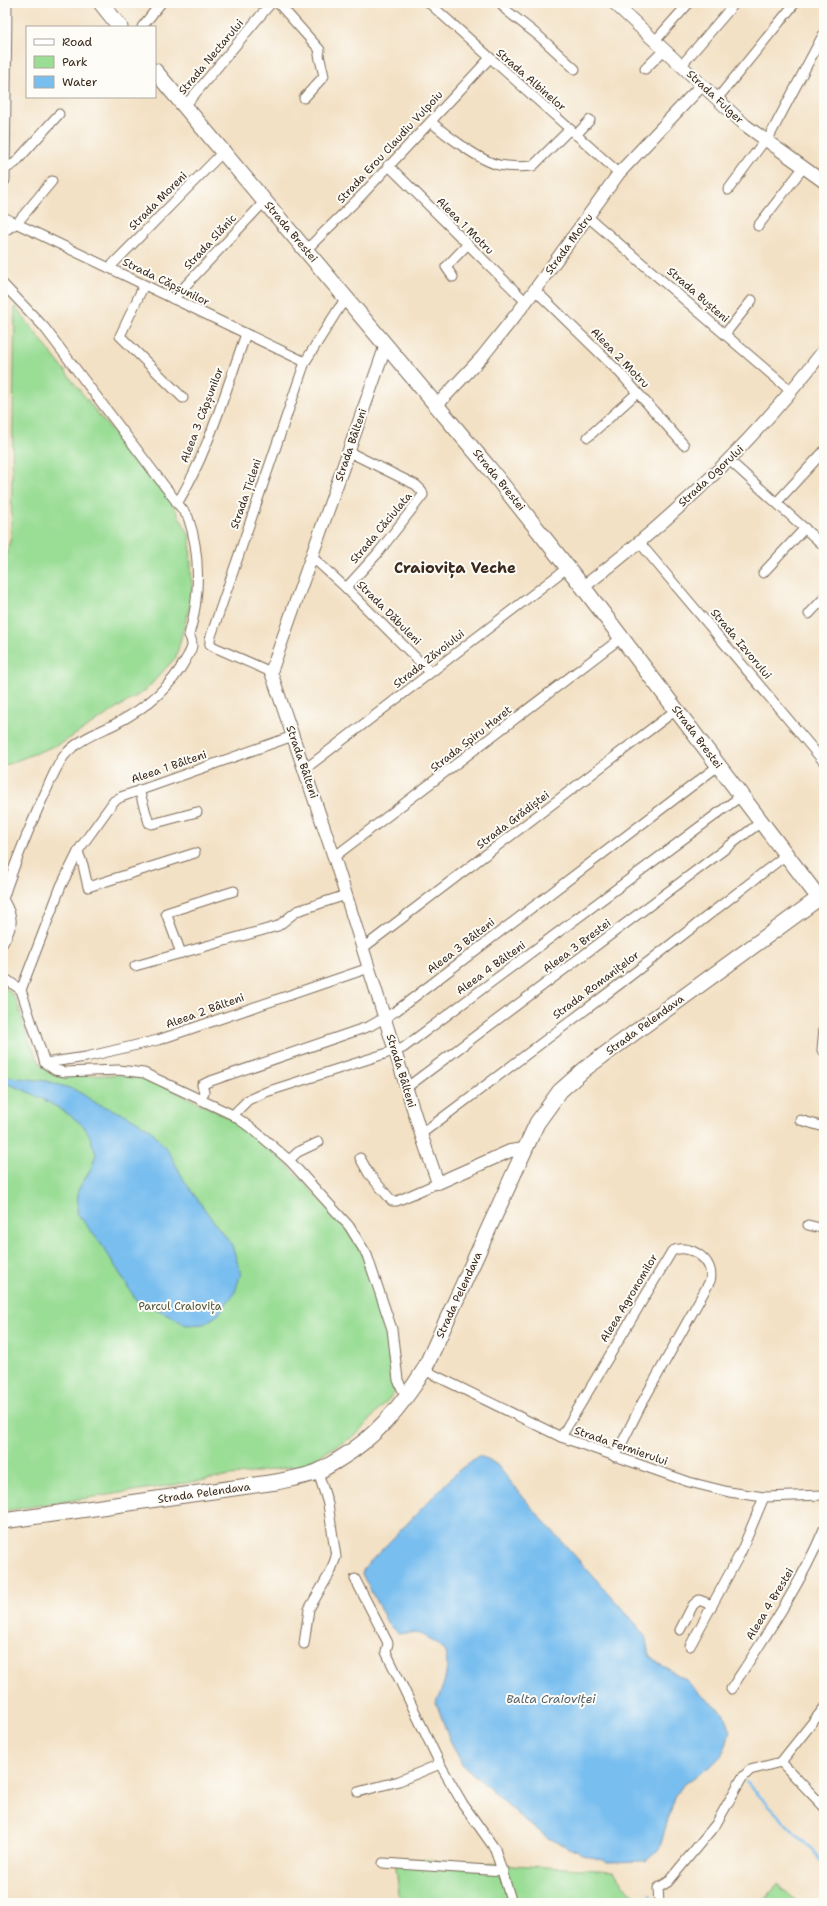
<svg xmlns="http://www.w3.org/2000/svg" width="827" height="1906" font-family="'Shantell Sans',sans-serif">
<rect width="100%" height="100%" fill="#fdfcf7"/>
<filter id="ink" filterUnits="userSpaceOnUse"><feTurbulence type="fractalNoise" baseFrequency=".025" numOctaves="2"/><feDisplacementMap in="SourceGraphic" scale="8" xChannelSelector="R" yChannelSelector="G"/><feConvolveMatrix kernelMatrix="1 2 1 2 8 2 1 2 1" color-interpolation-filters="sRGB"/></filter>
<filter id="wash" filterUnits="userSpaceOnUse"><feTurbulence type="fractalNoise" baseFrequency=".012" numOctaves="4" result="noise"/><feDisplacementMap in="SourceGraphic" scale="16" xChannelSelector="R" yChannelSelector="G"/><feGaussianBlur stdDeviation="0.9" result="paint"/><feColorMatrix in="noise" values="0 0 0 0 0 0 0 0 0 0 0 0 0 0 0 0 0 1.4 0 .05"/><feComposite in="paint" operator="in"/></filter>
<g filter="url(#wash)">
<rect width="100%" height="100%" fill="#f3e1c5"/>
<g fill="#9add95" stroke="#6a845a">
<path d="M15,306L98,414L170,500L190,536L192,597L176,657L146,690L62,743L3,766V564L11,537Z"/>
<path d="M3,984L16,999L29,1041L40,1063L48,1072L58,1076L118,1075L143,1078L171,1089L231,1119L245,1128L285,1162L346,1228L364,1257L390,1332L396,1391L356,1435L303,1465L3,1511Z"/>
<path d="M395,1858L614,1871L623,1885L644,1903H400Z"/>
<path d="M777,1884L799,1903H763Z"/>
</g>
<g fill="#78beef" stroke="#5a7486">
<path d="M3,1076L46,1081L76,1090L96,1103L128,1116L150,1129L169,1152L185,1182L216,1225L231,1243L241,1273L235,1292L218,1315L204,1324L186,1325L167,1314L136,1300L104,1248L77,1213L78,1190L91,1169L96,1154C93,1147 91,1137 87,1131C78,1115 21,1086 3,1083Z"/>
<path d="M478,1456L488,1459L497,1465L533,1509L635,1623L645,1635L649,1655L658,1663L685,1679L702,1696L725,1714L730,1730L727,1743L721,1756L712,1765L683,1785L675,1797L659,1849L646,1861L608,1862L582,1854L548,1838L520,1816L462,1764L448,1736L436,1702C443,1688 452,1664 443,1649C441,1646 436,1643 433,1641C421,1632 412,1632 398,1634L388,1624L362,1574L364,1568L458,1471Z"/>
</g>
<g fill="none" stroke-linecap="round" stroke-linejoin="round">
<g stroke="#78beef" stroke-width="2.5">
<path d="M746,1782L824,1863"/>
<path d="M650,1894L651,1903"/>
</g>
</g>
</g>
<g filter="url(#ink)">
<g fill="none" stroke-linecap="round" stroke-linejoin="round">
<g stroke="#7b6a58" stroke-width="11">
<g id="minor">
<path d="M278,3L320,50L319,55L324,76L304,98"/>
<path d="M429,3L619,173"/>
<path d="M501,3L506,10L540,37L575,69"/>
<path d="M142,27L161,3"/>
<path d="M655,41L689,3"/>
<path d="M681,66L735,3"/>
<path d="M645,69L664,50"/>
<path d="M717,99L795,3"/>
<path d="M184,107L271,3"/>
<path d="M431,122C446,135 480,161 499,165C510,167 522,167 533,166L570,129"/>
<path d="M576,135L590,120"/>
<path d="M767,141L824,33"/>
<path d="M388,165L526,302"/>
<path d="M3,170L15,163L59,114"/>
<path d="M728,190L765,140"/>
<path d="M3,217L305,362"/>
<path d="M588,217L792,392"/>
<path d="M758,226L803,168"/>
<path d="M3,232L17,223L52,181"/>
<path d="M306,250L361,196L489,59"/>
<path d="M110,267L223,152"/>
<path d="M453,277L446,267L467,245"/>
<path d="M3,284L44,327L188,517C201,554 200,597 189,635C195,645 191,650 186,659C170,689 144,709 115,724C97,733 77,740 64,756C56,767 51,779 46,791C30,826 15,862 3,899C14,918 14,924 3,943"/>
<path d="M144,285L120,336L183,398"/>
<path d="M535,290L620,373L684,445"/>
<path d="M173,299L265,201"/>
<path d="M725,334L752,300"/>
<path d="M588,437L637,393"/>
<path d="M729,460L824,546"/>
<path d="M777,502L824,451"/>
<path d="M177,504C208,453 226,389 246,334"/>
<path d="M639,542L824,762"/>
<path d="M311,556L346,588L430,672"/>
<path d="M763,573L805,528"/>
<path d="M346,588L378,553L423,495L422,491L416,485L349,452"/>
<path d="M809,614L824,598"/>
<path d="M210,644V639L305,362L339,308L347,298"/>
<path d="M210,644L214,647L271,672"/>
<path d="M305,769L567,568"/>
<path d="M139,790L149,823L152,824L197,812"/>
<path d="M78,852L83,865L88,887L195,853"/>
<path d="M334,857L621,638"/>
<path d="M363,948L676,710"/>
<path d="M181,953L166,913L234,891"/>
<path d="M135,966L278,926L297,911L346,895"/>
<path d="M3,977L21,990"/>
<path d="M822,1050L824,1028"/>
<path d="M45,1063L55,1070L65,1072L119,1070L144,1073L233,1115L255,1131L289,1160L349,1226L367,1255L392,1329L398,1380L402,1389L407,1396"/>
<path d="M45,1063L21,990L61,886L80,848L114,801L121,797L293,736"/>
<path d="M45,1063L86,1057L158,1040L369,968"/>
<path d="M406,1088L761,822"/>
<path d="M201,1099L204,1092L202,1085L208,1082L370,1026L396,1011L718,766"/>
<path d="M233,1115L248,1100L266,1092L403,1048L741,796"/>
<path d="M800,1120L824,1127"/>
<path d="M421,1134L621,983L786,855"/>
<path d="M360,1158L369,1174L392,1201H397L438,1183"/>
<path d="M289,1160L298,1152L319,1142"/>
<path d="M808,1225L824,1229"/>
<path d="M424,1370L561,1437L689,1482L729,1492L764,1497L824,1495"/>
<path d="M561,1437L672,1251C689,1242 716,1261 710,1281L642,1403L615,1457"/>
<path d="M355,1579L388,1643L386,1652L441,1766L463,1804L495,1849L512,1903"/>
<path d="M680,1630L693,1605L699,1600L712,1605"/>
<path d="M304,1644L309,1609L330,1573L336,1557L328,1504L318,1472"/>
<path d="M690,1646L741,1552L764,1497"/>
<path d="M731,1689C765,1637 800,1586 824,1529"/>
<path d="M781,1762L824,1807"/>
<path d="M358,1792L399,1781L440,1764"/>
<path d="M383,1863L503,1871"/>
<path d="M659,1903L658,1888L668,1882L716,1824L742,1778L750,1770L781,1762L824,1708"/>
</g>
</g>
<g stroke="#7b6a58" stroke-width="14">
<g id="tertiary">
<path d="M614,3L745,125L824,182"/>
<path d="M386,345L271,672L334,857L421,1134L438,1183L510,1151L525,1149"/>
<path d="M437,405L482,357L526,302L619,173L702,85"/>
<path d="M583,587C673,519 755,440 824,350"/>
</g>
</g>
<g stroke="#7b6a58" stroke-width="15">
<path id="secondary" d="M3,180L5,3"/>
</g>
<g stroke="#7b6a58" stroke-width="17">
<g id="primary">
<path d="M101,3L120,27"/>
<path d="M3,1521L276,1482C289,1479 304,1477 317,1472C324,1469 331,1464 338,1460C375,1438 401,1407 424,1370L537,1123L560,1091L586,1068L819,898L583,587L489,468L155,71"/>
</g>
</g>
<use href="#minor" stroke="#fff" stroke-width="9"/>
<use href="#tertiary" stroke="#fff" stroke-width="12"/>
<use href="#secondary" stroke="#fff" stroke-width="13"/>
<use href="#primary" stroke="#fff" stroke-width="15"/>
</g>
</g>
<g text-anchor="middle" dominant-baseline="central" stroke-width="4" stroke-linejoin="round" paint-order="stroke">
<g font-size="11" fill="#3b2a1e" stroke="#fdfcf7">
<text transform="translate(211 57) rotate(-50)">Strada Nectarului</text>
<text transform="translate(531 80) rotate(41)">Strada Albinelor</text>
<text transform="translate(715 97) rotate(43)">Strada Fulger</text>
<text transform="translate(390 147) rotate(-47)">Strada Erou Claudiu Vulpoiu</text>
<text transform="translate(158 201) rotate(-45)">Strada Moreni</text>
<text transform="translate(465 226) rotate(45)">Aleea 1 Motru</text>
<text transform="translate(291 232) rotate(50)">Strada Brestei</text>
<text transform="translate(210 242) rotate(-47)">Strada Slănic</text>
<text transform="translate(569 244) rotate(-54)">Strada Motru</text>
<text transform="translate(166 282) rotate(26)">Strada Căpșunilor</text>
<text transform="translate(698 295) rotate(41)">Strada Bușteni</text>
<text transform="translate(620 358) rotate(46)">Aleea 2 Motru</text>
<text transform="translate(202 415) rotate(-69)">Aleea 3 Căpșunilor</text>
<text transform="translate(351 445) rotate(-71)">Strada Bâlteni</text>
<text transform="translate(711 476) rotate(-43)">Strada Ogorului</text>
<text transform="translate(499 480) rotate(51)">Strada Brestei</text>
<text transform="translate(246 494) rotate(-71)">Strada Țicleni</text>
<text transform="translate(381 528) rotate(-50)">Strada Căciulata</text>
<text transform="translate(389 613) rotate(45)">Strada Dăbuleni</text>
<text transform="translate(741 644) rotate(50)">Strada Izvorului</text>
<text transform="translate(429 659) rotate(-38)">Strada Zăvoiului</text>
<text transform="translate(697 737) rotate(53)">Strada Brestei</text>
<text transform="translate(471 739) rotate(-38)">Strada Spiru Haret</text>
<text transform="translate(302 762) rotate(71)">Strada Bâlteni</text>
<text transform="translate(169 767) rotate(-19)">Aleea 1 Bâlteni</text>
<text transform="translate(513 820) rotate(-37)">Strada Grădiștei</text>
<text transform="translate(461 946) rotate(-38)">Aleea 3 Bâlteni</text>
<text transform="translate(577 946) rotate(-37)">Aleea 3 Brestei</text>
<text transform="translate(491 968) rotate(-36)">Aleea 4 Bâlteni</text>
<text transform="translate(596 985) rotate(-37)">Strada Romanițelor</text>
<text transform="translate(205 1011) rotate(-20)">Aleea 2 Bâlteni</text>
<text transform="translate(645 1025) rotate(-36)">Strada Pelendava</text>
<text transform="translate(401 1071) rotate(73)">Strada Bâlteni</text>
<text transform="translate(459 1295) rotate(-65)">Strada Pelendava</text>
<text transform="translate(629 1298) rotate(-59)">Aleea Agronomilor</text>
<text transform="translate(621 1446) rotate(19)">Strada Fermierului</text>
<text transform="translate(204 1493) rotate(-8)">Strada Pelendava</text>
<text transform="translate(770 1604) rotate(-59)">Aleea 4 Brestei</text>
</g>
<g font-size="11" fill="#53573c" stroke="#fdfcf7">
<text x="180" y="1306">Parcul Craiovița</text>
</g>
<g font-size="12" font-style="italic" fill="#505e67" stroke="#fdfcf7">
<text x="551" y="1699">Balta Craioviței</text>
</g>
<g font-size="15" font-weight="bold" fill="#3b2a1e" stroke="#fdfcf7">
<text x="455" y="568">Craiovița Veche</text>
</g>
</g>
<rect width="827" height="1906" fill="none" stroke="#fdfcf7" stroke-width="16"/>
<rect x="26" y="26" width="130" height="72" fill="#fdfcf7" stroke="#afa8a0"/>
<rect x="34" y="39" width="20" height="6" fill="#ffffff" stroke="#afa8a0"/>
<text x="62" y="46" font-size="12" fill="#3b2a1e">Road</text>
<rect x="34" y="56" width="20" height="12" fill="#9add95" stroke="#afa8a0"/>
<text x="62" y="66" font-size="12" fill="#3b2a1e">Park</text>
<rect x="34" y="76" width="20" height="12" fill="#78beef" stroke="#afa8a0"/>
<text x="62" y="86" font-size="12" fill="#3b2a1e">Water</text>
</svg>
